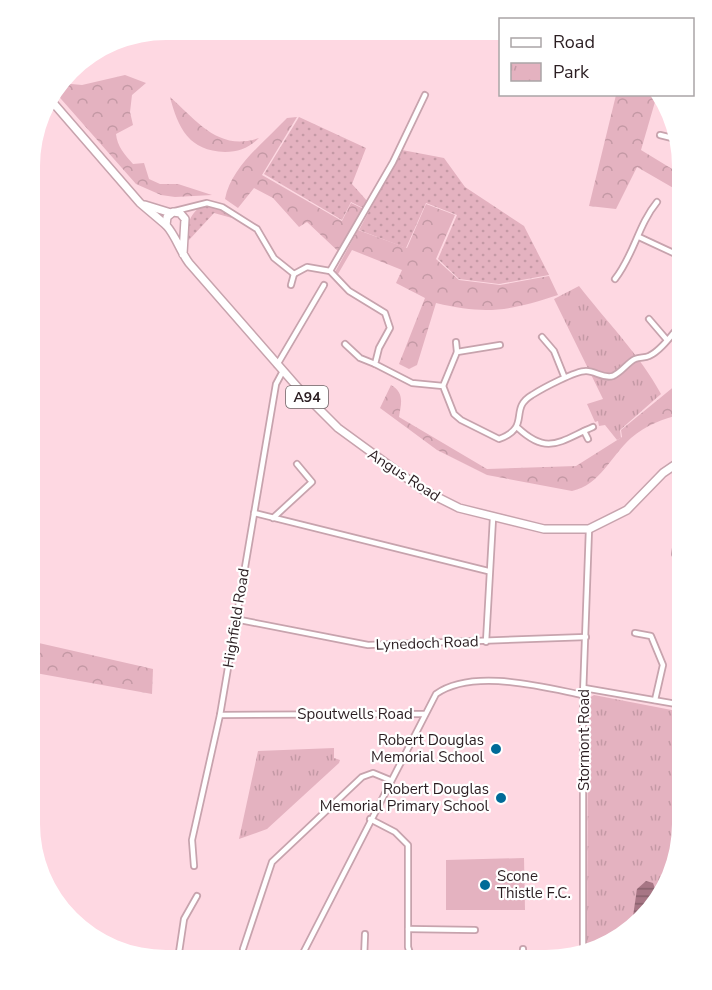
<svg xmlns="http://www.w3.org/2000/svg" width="712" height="990" font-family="'Nunito Sans',sans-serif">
<defs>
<pattern id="grass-dots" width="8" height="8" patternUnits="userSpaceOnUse" patternTransform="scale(1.5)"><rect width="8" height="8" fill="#e4b2c0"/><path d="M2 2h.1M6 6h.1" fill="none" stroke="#c499a5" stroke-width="1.8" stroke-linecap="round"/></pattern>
<pattern id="forest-crowns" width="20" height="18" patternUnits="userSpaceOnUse" patternTransform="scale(1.5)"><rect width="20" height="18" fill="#e4b2c0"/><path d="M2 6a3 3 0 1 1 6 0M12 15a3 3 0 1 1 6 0" fill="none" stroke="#c499a5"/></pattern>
<pattern id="park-tufts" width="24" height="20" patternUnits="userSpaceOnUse" patternTransform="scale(1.5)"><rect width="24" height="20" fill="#e4b2c0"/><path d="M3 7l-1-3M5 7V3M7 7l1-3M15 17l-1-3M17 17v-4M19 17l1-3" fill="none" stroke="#c499a5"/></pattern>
<pattern id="water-rules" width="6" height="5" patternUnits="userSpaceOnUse" patternTransform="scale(1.5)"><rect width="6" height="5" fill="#a77685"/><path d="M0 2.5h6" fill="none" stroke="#88606c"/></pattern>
</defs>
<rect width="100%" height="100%" fill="#fed8e2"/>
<g fill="url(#grass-dots)">
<path d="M299,117L366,148L352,184L368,202L365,209L351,202L342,220L264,174Z"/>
<path d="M402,150L444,158L465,187L524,226L549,275L499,284L459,279L438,259L457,215L426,203L406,248L359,230Z"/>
<path d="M202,206L218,208L232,218L214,213L189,240L187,238C188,224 189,214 202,206Z"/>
</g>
<g fill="url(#forest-crowns)">
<path d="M125,75L146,83L132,95L130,112L133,125L116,134C117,146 125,155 133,164L144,163L149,179L160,184H178L212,195L175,197L161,195L136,184L54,91L61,83L82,85Z"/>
<path d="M616,95H657L641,150L682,175V193L637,167L616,209L589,206Z"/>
<path d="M170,97C197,121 219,152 259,138C249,148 239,152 225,152C189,151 178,128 170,97Z"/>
<path d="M297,117L262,175L342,221L351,203L364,209L340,253L307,222L299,227L273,198L254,188L238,208L225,199C231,168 261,145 282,123L287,118Z"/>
<path d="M426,204L455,215L436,259L459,280L500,285L549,276L558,295C509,311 486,315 436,303L417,365L409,369L399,364L425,298L396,283L402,270L352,250L338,274L335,272L358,230L407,248Z"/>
<path d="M682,380V414C663,419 646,425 631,438C611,456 600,485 572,491L487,475L437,450L380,408L391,385C405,393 401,404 399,417L487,469L576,466L622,437L621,430Z"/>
<path d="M30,641L153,669L152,694L30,672Z"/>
</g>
<g fill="url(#park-tufts)">
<path d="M579,286C606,321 640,355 661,394L620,430L621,438L617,440L605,425L599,426L598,421L595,422L587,404L603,399L554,299Z"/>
<path d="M594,695L682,712V833L659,900L605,946L587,950L588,706L589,698Z"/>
<path d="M334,748V758L340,760L339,763L267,829L239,839L258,751Z"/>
</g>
<path fill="#e4b2c0" d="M524,858L525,910H446V860Z"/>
<path fill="url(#water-rules)" d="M646,881L653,883L659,900L632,923L637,889Z"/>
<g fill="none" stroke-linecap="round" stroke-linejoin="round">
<g stroke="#c7a3ad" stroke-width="8">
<g id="minor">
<path d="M660,135L676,139"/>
<path d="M175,211L207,203L222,207L257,229L274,258L294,274L307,267L330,271L349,291L385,313L390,328L379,348L375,364L412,383L443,386L454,414L461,420L499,439C532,427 508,409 532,395C543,388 575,371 586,371C596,371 603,379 613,376C622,372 627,363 635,359C640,357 645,358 649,356C661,351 673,333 682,323"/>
<path d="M639,237L682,257"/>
<path d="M330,271L393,162L425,95"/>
<path d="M615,279C634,255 638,225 657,202"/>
<path d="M291,285L294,274"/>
<path d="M649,319L667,340"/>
<path d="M542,337L554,351L564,376"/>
<path d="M456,342L457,352"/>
<path d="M345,344L360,358L375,364"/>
<path d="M277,365L324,285"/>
<path d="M443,386L457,352L500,345"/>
<path d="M518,428C548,456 560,441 593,427"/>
<path d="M584,431L588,439"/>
<path d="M254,513L488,571"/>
<path d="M273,518L312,482L297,464"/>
<path d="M675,554L678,536L682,532"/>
<path d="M235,619L368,645L586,637"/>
<path d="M635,633L651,636L663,665L655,700"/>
<path d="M486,642L493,518"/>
<path d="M584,688L682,705"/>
<path d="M220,715L424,714"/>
<path d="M370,819L395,832L408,845V947L412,960"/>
<path d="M194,866L192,840L220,715L276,384L283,371"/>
<path d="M408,929L475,930"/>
<path d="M243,949L272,862L362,777L373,773L390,780"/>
<path d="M583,951V695L589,529"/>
<path d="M178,959L184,919L197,896"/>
<path d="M300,959L436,694C473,668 542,687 583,695"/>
<path d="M364,959L365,934"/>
<path d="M523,960V949"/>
</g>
</g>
<g stroke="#c7a3ad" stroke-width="10">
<g id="primary">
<path d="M49,98L140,203L166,225"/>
<path d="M145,205L171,213"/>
<path d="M183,254L185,219L180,213L173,212L167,217L166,225C176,236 180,251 189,263L300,390L338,428L423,490L459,508L544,529H589L627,510L663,473L682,460"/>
</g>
</g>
<use href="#minor" stroke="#fff" stroke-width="4.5"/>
<use href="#primary" stroke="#fff" stroke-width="7"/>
</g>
<g fill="#006b98" stroke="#fff" stroke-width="2">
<circle cx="496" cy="749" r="6"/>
<circle cx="501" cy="798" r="6"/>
<circle cx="485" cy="885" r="6"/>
</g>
<g text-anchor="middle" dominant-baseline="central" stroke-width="4.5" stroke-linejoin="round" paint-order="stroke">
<rect fill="#fff" stroke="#6b6264" stroke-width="1.5" x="286" y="386" width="42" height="22" rx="4.5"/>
<g font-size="14" font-weight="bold" fill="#2b1e22">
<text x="307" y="397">A94</text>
</g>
<g font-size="15" fill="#2b1e22" stroke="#fff">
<text transform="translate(404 475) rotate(33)">Angus Road</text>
<text transform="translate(236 618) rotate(-81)">Highfield Road</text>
<text transform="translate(427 643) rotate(-2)">Lynedoch Road</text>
<text x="355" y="714">Spoutwells Road</text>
<text transform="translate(584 740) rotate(-90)">Stormont Road</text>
</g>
<g font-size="15" fill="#2b1e22" stroke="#fff" text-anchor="end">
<text x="484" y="740">Robert Douglas<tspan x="484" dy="17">Memorial School</tspan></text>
<text x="489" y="789">Robert Douglas<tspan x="489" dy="17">Memorial Primary School</tspan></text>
<text x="497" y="876" text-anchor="start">Scone<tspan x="497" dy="17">Thistle F.C.</tspan></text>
</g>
</g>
<path d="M0 0H712V990H0ZM166 40H546A126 126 0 0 1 672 166V824A126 126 0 0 1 546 950H166A126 126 0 0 1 40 824V166A126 126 0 0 1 166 40Z" fill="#fff" fill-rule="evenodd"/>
<rect x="499" y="18" width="195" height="78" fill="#ffffff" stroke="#aaa5a7" stroke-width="1.5"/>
<rect x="511" y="38" width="30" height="9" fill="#ffffff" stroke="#aaa5a7" stroke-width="1.5"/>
<text x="553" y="48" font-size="18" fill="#2b1e22">Road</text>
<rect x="511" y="63" width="30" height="18" fill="url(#park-tufts)" stroke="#aaa5a7" stroke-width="1.5"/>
<text x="553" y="78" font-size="18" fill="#2b1e22">Park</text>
</svg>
